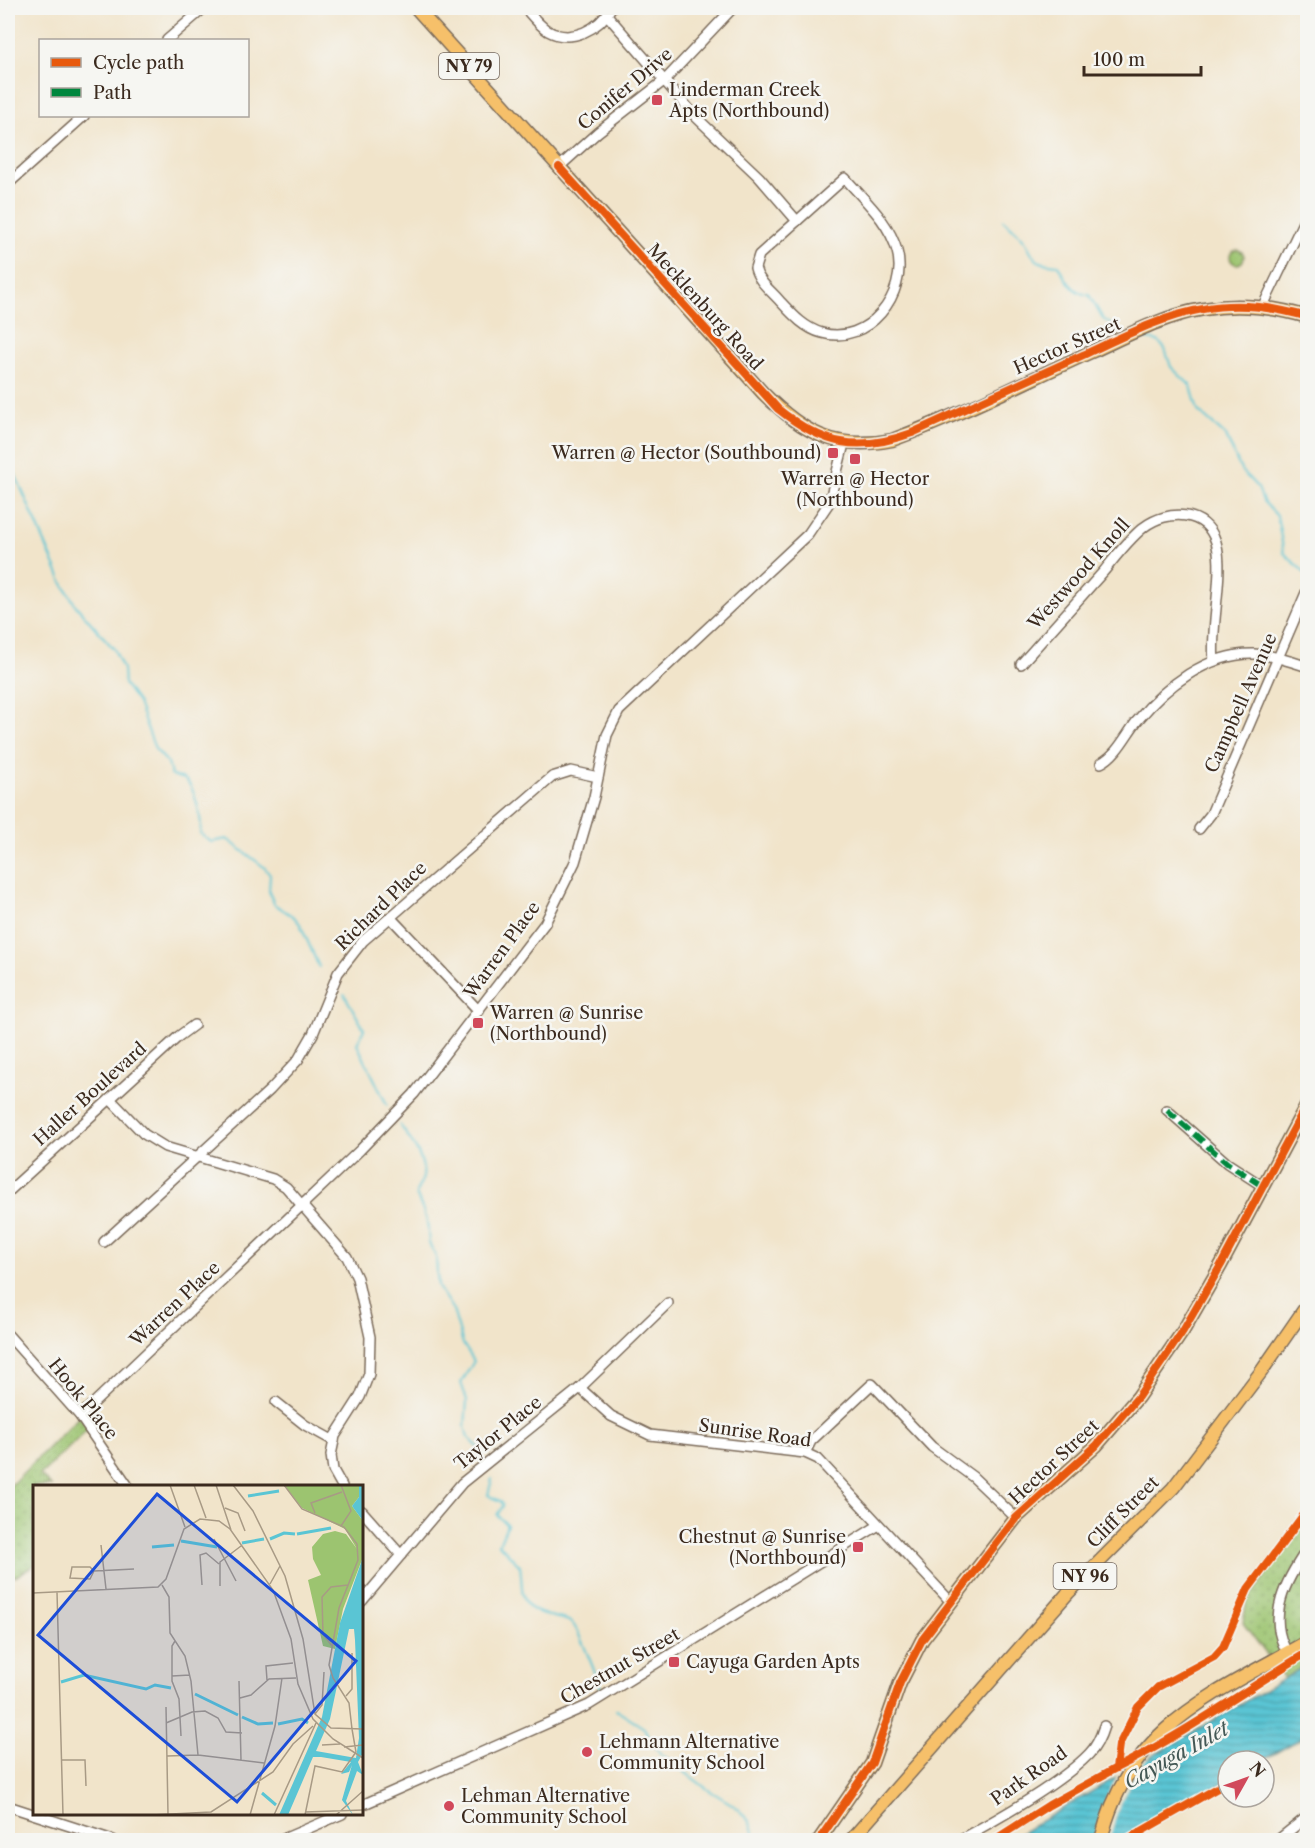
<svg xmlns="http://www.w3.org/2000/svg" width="1315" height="1848" font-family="'Libre Caslon Text',serif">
<defs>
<pattern id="park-dots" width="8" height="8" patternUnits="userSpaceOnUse" patternTransform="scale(1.5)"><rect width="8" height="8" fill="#9cc470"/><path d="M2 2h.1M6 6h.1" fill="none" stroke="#809f5b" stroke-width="1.8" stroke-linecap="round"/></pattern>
<pattern id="water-rules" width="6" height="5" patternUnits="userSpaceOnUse" patternTransform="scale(1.5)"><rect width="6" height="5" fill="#5ac5d4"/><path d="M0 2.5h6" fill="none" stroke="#4ca0ab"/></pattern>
</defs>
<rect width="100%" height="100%" fill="#f6f6f2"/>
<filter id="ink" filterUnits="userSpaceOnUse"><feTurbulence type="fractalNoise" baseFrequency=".0167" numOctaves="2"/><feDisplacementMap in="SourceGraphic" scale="12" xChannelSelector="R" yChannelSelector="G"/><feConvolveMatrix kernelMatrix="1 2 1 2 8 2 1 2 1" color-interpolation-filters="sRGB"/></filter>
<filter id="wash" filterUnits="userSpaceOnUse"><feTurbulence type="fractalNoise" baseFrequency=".008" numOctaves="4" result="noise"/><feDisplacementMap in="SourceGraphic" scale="24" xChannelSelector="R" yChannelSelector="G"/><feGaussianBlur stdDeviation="1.35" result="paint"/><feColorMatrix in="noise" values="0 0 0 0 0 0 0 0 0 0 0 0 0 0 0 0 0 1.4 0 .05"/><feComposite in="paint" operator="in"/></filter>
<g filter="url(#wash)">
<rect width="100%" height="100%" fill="#f1e4ca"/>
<circle fill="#9cc470" stroke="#6c7747" stroke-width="1.5" cx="1237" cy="257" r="7"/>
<g fill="url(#park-dots)" stroke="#6c7747" stroke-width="1.5">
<path d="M80,1416L89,1428L40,1475L51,1486H34V1565L15,1577L8,1570V1488Z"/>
<path d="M1307,1520V1665L1284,1678L1243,1623L1247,1600Z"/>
</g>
<path fill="url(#water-rules)" stroke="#4a7879" stroke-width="1.5" d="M1307,1665V1735L1261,1761H1228V1780L1124,1840H1009Z"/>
<path fill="#f1e4ca" d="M1151,1754L1136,1773L1120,1803L1109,1840H1094L1106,1799L1119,1772Z"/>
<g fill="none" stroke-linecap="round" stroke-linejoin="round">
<g stroke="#5ac5d4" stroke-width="2">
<path d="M1003,220C1010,226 1019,233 1025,241C1036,259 1032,263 1058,265C1064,277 1074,295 1089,295L1103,319L1114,326"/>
<path d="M1142,338L1158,341L1165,349L1171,367L1191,386L1198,411L1226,436L1241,470L1258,488L1263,501L1277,516L1284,553L1305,573"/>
<path d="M8,458L62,582L76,606L114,649L123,669L124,684L138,703L155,749L168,763L171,775C176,779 179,776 184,779C195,786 203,822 200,833L211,842L227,839L264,867L270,875L269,891L274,904L294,917L300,924L319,967"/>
<path d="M344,994L364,1029L357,1044L387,1105"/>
<path d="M400,1125C409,1138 426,1159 423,1177C422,1182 417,1188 416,1194L427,1220L429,1243L436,1257L438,1287L453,1310L463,1344L474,1361L461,1383L467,1400L465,1427L468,1437L481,1450"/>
<path d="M492,1479L488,1495L502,1502L503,1506L497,1515L507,1525L499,1544L520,1566C524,1596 517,1609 554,1617C560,1619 567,1619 572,1623C578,1628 598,1680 602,1691"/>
<path d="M616,1710L644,1728L660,1753L707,1789L735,1806L749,1821L757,1840"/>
</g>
</g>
</g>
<g filter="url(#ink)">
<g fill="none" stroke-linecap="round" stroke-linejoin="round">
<g stroke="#7b6b5a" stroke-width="12">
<g id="minor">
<path d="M525,8C532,16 539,25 548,31C572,44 599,29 611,8"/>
<path d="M607,15L697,118L759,177L797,221"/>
<path d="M167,40L204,8"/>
<path d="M559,167L598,132L665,80L733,8"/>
<path d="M845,178C864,200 889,221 897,251C909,294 867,346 822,333C804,328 792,314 779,300C770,290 758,281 755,268L759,255Z"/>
<path d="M8,184L84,116"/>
<path d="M1262,308L1308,212"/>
<path d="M1021,664C1049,633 1076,602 1104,571C1116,556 1129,539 1144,527C1168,509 1206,510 1216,542C1225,572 1210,626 1214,661"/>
<path d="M1101,763C1117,755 1126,735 1137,721C1165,687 1207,653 1254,654C1272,655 1290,661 1308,667"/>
<path d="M1199,829L1211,814L1308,588"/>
<path d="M390,917L479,1011"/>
<path d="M110,1099L144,1134L165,1147L273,1179L286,1187L347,1257L357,1278L370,1337L369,1374L360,1397L335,1436L331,1455L333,1470L342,1486"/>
<path d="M1167,1110L1227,1163L1264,1187"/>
<path d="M8,1192L179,1036L194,1025"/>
<path d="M104,1242L270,1090L298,1060L313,1034L338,973L363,941L552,777L571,771L598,777"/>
<path d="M8,1335L80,1416L128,1486"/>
<path d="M580,1388L611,1416L650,1435L805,1453L818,1459L951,1602"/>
<path d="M276,1402L305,1425L334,1441"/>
<path d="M80,1416L360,1150L414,1094L545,923L575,862L594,797L607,735L619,711L808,534L829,503L844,444"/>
<path d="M805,1453L811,1441L872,1384L932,1447L973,1477L1016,1518"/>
<path d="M362,1511L401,1555"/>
<path d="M362,1601L462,1483L580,1388L668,1303"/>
<path d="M1287,1652C1266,1616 1286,1580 1308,1548"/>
<path d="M362,1805L589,1705L879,1525"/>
<path d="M8,1806L113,1840"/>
<path d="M281,1840L342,1814"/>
<path d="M959,1840C996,1820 1060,1784 1089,1754C1097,1746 1101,1736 1104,1726"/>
<path d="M1278,1840L1308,1816"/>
</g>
</g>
<g stroke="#7b6b5a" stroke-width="15">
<g id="major">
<path d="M416,8L763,393C803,433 835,451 892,440C960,415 1026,381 1093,351C1128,335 1165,315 1204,309C1238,303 1274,307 1308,317"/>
<path d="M819,1840L872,1763L900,1683L922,1640L1016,1518L1096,1446L1138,1397L1183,1331L1221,1265L1308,1102"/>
<path d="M851,1840L1068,1593L1173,1488L1261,1372L1308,1304"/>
<path d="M1101,1840C1128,1726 1215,1694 1308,1641"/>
</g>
</g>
<use href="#minor" stroke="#fff" stroke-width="9"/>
<use href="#major" stroke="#f6c06b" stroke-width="12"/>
<path stroke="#00873e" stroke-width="6" stroke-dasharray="12 6" stroke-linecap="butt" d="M1167,1110L1227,1163L1264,1187"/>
<g stroke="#f6f6f2" stroke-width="11">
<g id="cycleway">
<path d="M559,167L778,409C823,445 857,453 912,433C969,407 1026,381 1083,355C1122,337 1162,316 1203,309C1238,302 1274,307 1308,317"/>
<path d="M1116,1768C1183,1735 1244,1691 1308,1652"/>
<path d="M819,1840L872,1763L900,1683L922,1640L1016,1518L1096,1446L1138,1397L1183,1331L1221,1265L1308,1102"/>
<path d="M994,1840L1049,1805L1116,1768L1119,1745L1138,1707L1158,1687L1214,1657L1223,1647L1248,1589L1308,1509"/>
<path d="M1126,1840L1228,1782"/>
</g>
</g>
<use href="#cycleway" stroke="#e8590c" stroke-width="8"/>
</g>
</g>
<g fill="#d1495b" stroke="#f6f6f2" stroke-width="2">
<rect x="651" y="94" width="12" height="12" rx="3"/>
<rect x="827" y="447" width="12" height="12" rx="3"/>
<rect x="849" y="453" width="12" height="12" rx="3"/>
<rect x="472" y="1017" width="12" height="12" rx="3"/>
<rect x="852" y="1541" width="12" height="12" rx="3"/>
<rect x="668" y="1656" width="12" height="12" rx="3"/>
<circle cx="587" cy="1752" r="6"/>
<circle cx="449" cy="1806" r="6"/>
</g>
<g text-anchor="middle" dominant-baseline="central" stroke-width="5" stroke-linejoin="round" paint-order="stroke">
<g fill="#f6f6f2" stroke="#73675e" stroke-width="1.5">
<rect x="439" y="53" width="60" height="26" rx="4.5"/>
<rect x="1053.5" y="1563" width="63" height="26" rx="4.5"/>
</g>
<g font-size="16" font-weight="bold" fill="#3b2a1e">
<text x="469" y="66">NY 79</text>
<text x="1085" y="1576">NY 96</text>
</g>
<g font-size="18" fill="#3b2a1e" stroke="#f6f6f2">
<text transform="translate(625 89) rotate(-40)">Conifer Drive</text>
<text transform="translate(705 307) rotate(48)">Mecklenburg Road</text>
<text transform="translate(1067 346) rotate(-24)">Hector Street</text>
<text transform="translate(1079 574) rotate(-48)">Westwood Knoll</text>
<text transform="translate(1241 703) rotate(-66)">Campbell Avenue</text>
<text transform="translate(381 906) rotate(-44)">Richard Place</text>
<text transform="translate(502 950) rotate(-54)">Warren Place</text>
<text transform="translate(90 1094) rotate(-42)">Haller Boulevard</text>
<text transform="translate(175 1304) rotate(-43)">Warren Place</text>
<text transform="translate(83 1399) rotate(51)">Hook Place</text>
<text transform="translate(498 1433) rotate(-39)">Taylor Place</text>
<text transform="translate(755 1433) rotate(8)">Sunrise Road</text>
<text transform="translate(1054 1462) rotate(-43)">Hector Street</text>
<text transform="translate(1123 1512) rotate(-45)">Cliff Street</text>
<text transform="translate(620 1666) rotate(-30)">Chestnut Street</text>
<text transform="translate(1029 1776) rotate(-35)">Park Road</text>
</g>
<g font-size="18" fill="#3b2a1e" stroke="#f6f6f2" text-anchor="start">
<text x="669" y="90">Linderman Creek<tspan x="669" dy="21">Apts (Northbound)</tspan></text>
<text x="821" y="453" text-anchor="end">Warren @ Hector (Southbound)</text>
<text x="855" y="479" text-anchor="middle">Warren @ Hector<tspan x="855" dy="21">(Northbound)</tspan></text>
<text x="490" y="1013">Warren @ Sunrise<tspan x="490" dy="21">(Northbound)</tspan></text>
<text x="846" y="1537" text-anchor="end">Chestnut @ Sunrise<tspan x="846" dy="21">(Northbound)</tspan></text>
<text x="686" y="1662">Cayuga Garden Apts</text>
<text x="599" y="1742">Lehmann Alternative<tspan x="599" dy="21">Community School</tspan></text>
<text x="461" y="1796">Lehman Alternative<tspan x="461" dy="21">Community School</tspan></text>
</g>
<g font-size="20" font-style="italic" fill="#445855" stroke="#f6f6f2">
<text transform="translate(1176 1755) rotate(-29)">Cayuga Inlet</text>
</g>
</g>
<g transform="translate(33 1485)">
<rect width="330" height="330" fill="#f1e4ca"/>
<path d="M251,0H326V12L319,21L330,36V72L310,124L302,164L290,161L275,95L288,90L280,74L279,62L290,49L302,46L313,49L324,64L312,44L269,23Z" fill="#9cc470"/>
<path d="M326,0H330V36L319,21L326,12ZM330,72V268L325,277L330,290L324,286L313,316L320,330L309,315L319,280L316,287L308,289L318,277L288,272H280L255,330H246L289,232L307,138ZM316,144H321L322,155L326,253L323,273L283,266L297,234Z" fill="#5ac5d4" fill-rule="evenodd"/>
<path fill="none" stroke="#5ac5d4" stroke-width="3" d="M215,11L246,6M264,49L298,43M237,54L251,48L262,49M148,56L184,62M209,58L231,54M119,62L141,60M28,197L51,190L113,204L122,200L138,203M162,209L205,230M209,232L225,239L240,238M245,239L269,234L275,238M229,308L243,320"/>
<path fill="none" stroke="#a89a85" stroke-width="1.5" d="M137,0L152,42M161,0L173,33M183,0L198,45M200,0L220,26L252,91L270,154L282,229L298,243L330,244M251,0L269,24L311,42L324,59L325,75L306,123L296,180L300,193L316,218L319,244M308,0L318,26L308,41M192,23L205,28L212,46M282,28L278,18L309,7M181,54L203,96M68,60L73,104M61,86L57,82H39L37,93L57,94L61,86L101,84M237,99L247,81M129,100L136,112L137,148L152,171L158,196L165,270M169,100L167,70L173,68L186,79M187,101V77L208,61M24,107L30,330M0,108L125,102L133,94L151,44L167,34L186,36L197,44L240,105L258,154L265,199L280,234L300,254L330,273M142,156L139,161V196L146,214L148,251M299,161L290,149L289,112L298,102L315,100M139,191L157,190M234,195L233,181L260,178M206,196L208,275M313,211L319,204V168M207,213L218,210L236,194L263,193M133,222L135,329M282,229L289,220L291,187M133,238L159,227L172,226L185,233L193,247L209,248M289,260L307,259M311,262L330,260M134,271L165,270L231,278M28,275H52L53,301M272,327L330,325M118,330L178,327L240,287L260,259L280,241M217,330L242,241L249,193M241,330L283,238M272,330L282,281L309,287L323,267L319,244M303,330L330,306"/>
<path fill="#1d4ed8" fill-opacity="0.15" stroke="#1d4ed8" stroke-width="3" d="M124,9L323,176L204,317L5,150Z"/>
<rect width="330" height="330" fill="none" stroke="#3b2a1e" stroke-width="3"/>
</g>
<rect width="1315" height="1848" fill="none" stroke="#f6f6f2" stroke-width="30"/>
<rect x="39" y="39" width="210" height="78" fill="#f6f6f2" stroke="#aba49d" stroke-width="1.5"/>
<rect x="51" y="58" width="30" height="9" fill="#e8590c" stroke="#aba49d" stroke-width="1.5"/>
<text x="93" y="69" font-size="18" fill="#3b2a1e">Cycle path</text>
<rect x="51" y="88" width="30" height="9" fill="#00873e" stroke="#aba49d" stroke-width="1.5"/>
<text x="93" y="99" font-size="18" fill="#3b2a1e">Path</text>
<g transform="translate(1246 1779) rotate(50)"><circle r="28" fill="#f6f6f2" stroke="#aba49d" stroke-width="1.5"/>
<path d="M0-4.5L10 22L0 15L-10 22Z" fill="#d1495b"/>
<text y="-9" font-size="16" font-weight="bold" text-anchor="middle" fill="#3b2a1e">N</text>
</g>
<path d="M1084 66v9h117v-9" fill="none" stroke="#3b2a1e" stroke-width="3"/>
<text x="1093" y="66" font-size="18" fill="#3b2a1e" stroke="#f6f6f2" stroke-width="4.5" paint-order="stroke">100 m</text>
</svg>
